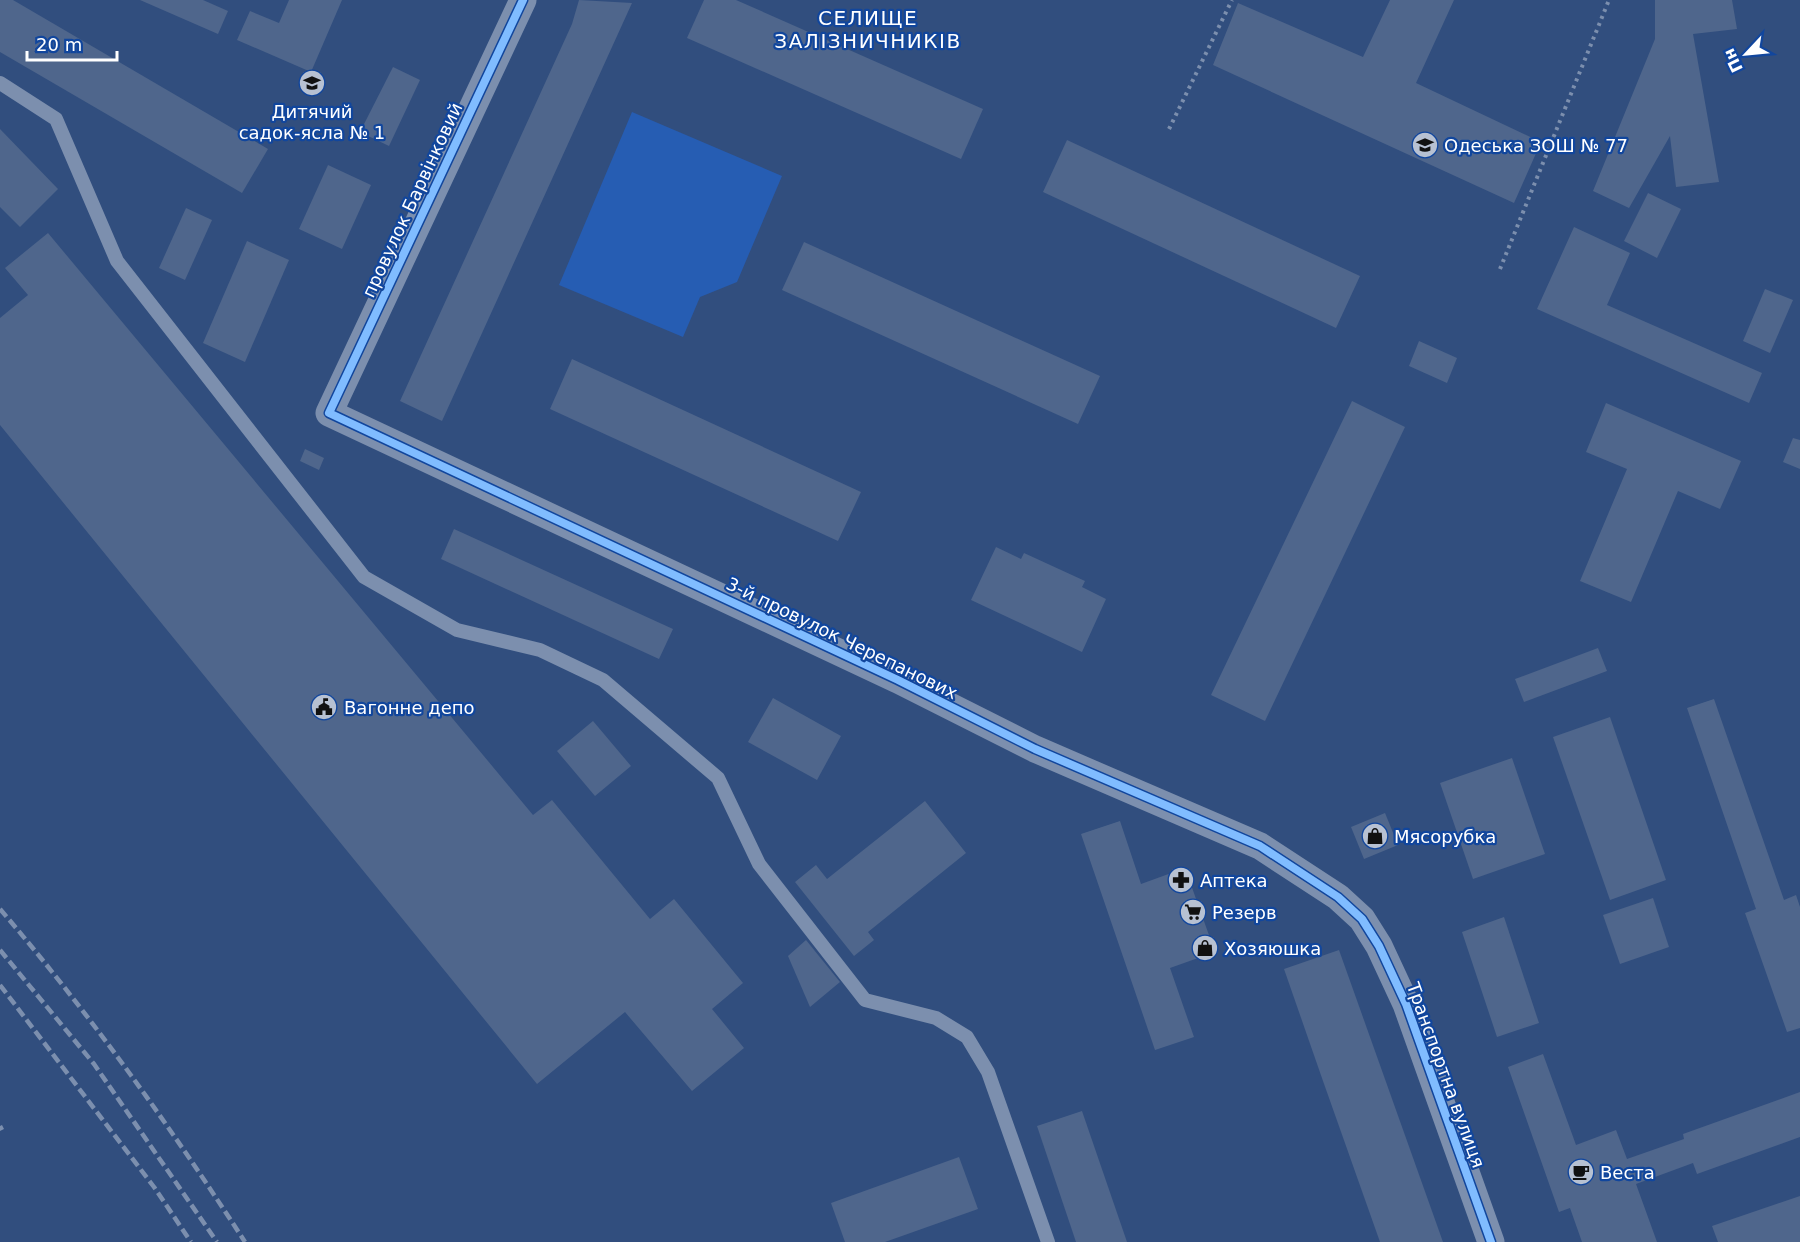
<svg xmlns="http://www.w3.org/2000/svg" width="1800" height="1242" font-family="'DejaVu Sans',sans-serif">
<rect width="100%" height="100%" fill="#314e7e"/>
<path fill="#265db3" d="M632,112L782,176L737,282L700,297L683,337L559,285Z"/>
<g fill="#4f668c">
<path d="M0,0H13L268,149L242,193L0,52Z"/>
<path d="M140,0H203L228,11L218,34Z"/>
<path d="M289,0H342L311,72L237,40L250,11L279,23Z"/>
<path d="M579,0L632,3L442,421L400,401L572,24Z"/>
<path d="M704,0H736L983,109L961,159L687,38Z"/>
<path d="M1390,0H1454L1416,83L1541,142L1514,203L1213,65L1238,3L1363,57Z"/>
<path d="M1655,0H1732L1737,29L1693,34L1719,182L1676,187L1670,136L1629,208L1593,191L1655,39Z"/>
<path d="M393,67L420,80L389,146L360,132Z"/>
<path d="M0,129L58,189L20,227L0,207Z"/>
<path d="M1067,140L1360,276L1336,328L1043,192Z"/>
<path d="M328,165L371,185L342,249L299,229Z"/>
<path d="M1648,193L1681,209L1657,258L1624,241Z"/>
<path d="M186,208L212,220L185,280L159,268Z"/>
<path d="M1574,227L1630,253L1607,305L1762,373L1749,403L1537,309Z"/>
<path d="M48,233L533,815L552,800L650,919L674,899L743,983L712,1009L744,1048L692,1091L625,1012L537,1084L0,425V318L28,295L5,268Z"/>
<path d="M247,241L289,260L245,362L203,343Z"/>
<path d="M804,242L1100,376L1078,424L782,290Z"/>
<path d="M1765,289L1793,300L1770,353L1743,341Z"/>
<path d="M1419,341L1457,358L1447,383L1409,366Z"/>
<path d="M572,359L861,492L838,541L550,409Z"/>
<path d="M1352,401L1405,427L1265,721L1211,695Z"/>
<path d="M1606,403L1741,461L1720,509L1678,491L1631,602L1580,581L1627,469L1586,452Z"/>
<path d="M1793,438L1800,440V469L1783,462Z"/>
<path d="M305,449L324,458L319,470L300,461Z"/>
<path d="M454,529L673,629L659,659L441,559Z"/>
<path d="M996,547L1021,559L1024,553L1085,581L1082,587L1106,599L1082,652L971,600Z"/>
<path d="M1598,648L1607,671L1524,702L1515,679Z"/>
<path d="M773,698L841,736L817,780L748,742Z"/>
<path d="M1714,699L1784,900L1796,895L1800,907V1028L1787,1032L1745,913L1756,909L1687,708Z"/>
<path d="M1610,717L1666,880L1610,900L1553,737Z"/>
<path d="M593,721L631,766L595,796L557,751Z"/>
<path d="M1512,758L1545,854L1473,879L1440,783Z"/>
<path d="M925,801L966,853L868,932L874,940L854,956L795,882L816,865L827,879Z"/>
<path d="M1385,813L1398,845L1364,859L1351,827Z"/>
<path d="M1120,821L1141,884L1185,868L1215,952L1170,968L1194,1037L1155,1050L1081,834Z"/>
<path d="M1653,898L1669,947L1620,964L1603,915Z"/>
<path d="M1504,917L1539,1023L1497,1037L1462,932Z"/>
<path d="M806,940L840,982L810,1007L788,956Z"/>
<path d="M1339,950L1443,1242H1380L1323,1081L1284,969Z"/>
<path d="M1543,1054L1576,1145L1616,1130L1627,1159L1684,1139L1683,1134L1800,1092V1137L1697,1174L1693,1163L1636,1184L1657,1242H1582L1570,1208L1559,1212L1508,1067Z"/>
<path d="M1082,1111L1127,1242H1076L1037,1126Z"/>
<path d="M959,1157L978,1209L885,1242H845L831,1203Z"/>
<path d="M1800,1196V1242H1718L1712,1226Z"/>
</g>
<g fill="none" stroke-linecap="round" stroke-linejoin="round">
<g stroke="#7c8fae" stroke-width="4" stroke-dasharray="3 4.5" stroke-linecap="butt">
<path d="M1169,129L1232,0"/>
<path d="M1500,269L1609,0"/>
</g>
<path stroke="#7c8fae" stroke-width="14" d="M0,83L56,119L117,261L364,577L457,630L540,650L603,680L718,778L759,864L865,1000L936,1018L967,1037L988,1072L1048,1242"/>
<path stroke="#7c8fae" stroke-width="27" d="M523,0L329,413L898,680L1035,749L1260,846L1338,897L1362,919L1379,946L1406,1004L1491,1242"/>
<g stroke="#7c8fae" stroke-width="4.5" stroke-dasharray="10 4.5" stroke-linecap="butt">
<path d="M0,909C90,1014 170,1126 245,1242"/>
<path d="M0,950L94,1064L217,1242"/>
<path d="M0,985L154,1187L191,1242"/>
<path d="M0,1126L2,1130"/>
</g>
<g stroke="#11469d" stroke-width="11">
<path id="cycleway" d="M523,0L329,413L898,680L1035,749L1260,846L1338,897L1362,919L1379,946L1406,1004L1491,1242"/>
</g>
<use href="#cycleway" stroke="#80bcff" stroke-width="8"/>
</g>
<defs>
<g id="school-disc" transform="scale(1.35)"><circle r="9.5" fill="#b7c1d2" stroke="#11469d"/><path d="M0-5L7-2L0 1L-7-2ZM-4 1L0 2.5L4 1V4Q0 6-4 4Z" fill="#111"/></g>
<g id="civic-disc" transform="scale(1.35)"><circle r="9.5" fill="#b7c1d2" stroke="#11469d"/><path d="M-.6-6.5H3V-4.5H.6V-3L4-1V1h2V6H-6V1h2V-1L-.6-3ZM-1.2 2.5V6h2.4V2.5Z" fill="#111"/></g>
<g id="shop-disc" transform="scale(1.35)"><circle r="9.5" fill="#b7c1d2" stroke="#11469d"/><path d="M-5-2.5h2.3a2.7 3.5 0 0 1 5.4 0H5L5.5 6h-11ZM-1.5-2.5h3a1.5 2.3 0 0 0-3 0Z" fill="#111"/></g>
<g id="pharmacy-disc" transform="scale(1.35)"><circle r="9.5" fill="#b7c1d2" stroke="#11469d"/><path d="M-2-6h4v4h4v4h-4v4h-4v-4h-4v-4h4Z" fill="#111"/></g>
<g id="supermarket-disc" transform="scale(1.35)"><circle r="9.5" fill="#b7c1d2" stroke="#11469d"/><path d="M-6-5.5h2.5l.6 2H6L4.5 2H-2.5L-4.4-4H-6ZM-1.5 3.2a1.3 1.3 0 1 0 .1 0ZM3 3.2a1.3 1.3 0 1 0 .1 0Z" fill="#111"/></g>
<g id="cafe-disc" transform="scale(1.35)"><circle r="9.5" fill="#b7c1d2" stroke="#11469d"/><path d="M-5.5-4.5H6V0H3Q3 3.5 0 3.5H-2.5Q-5.5 3.5-5.5 0ZM3-3.2v2h1.7v-2ZM-6 4.5H4V6H-6Z" fill="#111"/></g>
</defs>
<g fill-rule="evenodd">
<use href="#school-disc" x="312" y="83"/>
<use href="#school-disc" x="1425" y="145"/>
<use href="#civic-disc" x="324" y="707"/>
<use href="#shop-disc" x="1375" y="836"/>
<use href="#pharmacy-disc" x="1181" y="880"/>
<use href="#supermarket-disc" x="1193" y="912"/>
<use href="#shop-disc" x="1205" y="948"/>
<use href="#cafe-disc" x="1581" y="1172"/>
</g>
<g text-anchor="middle" dominant-baseline="central" stroke-width="4.5" stroke-linejoin="round" paint-order="stroke">
<g font-size="18" fill="#fff" stroke="#11469d" text-anchor="start">
<text x="312" y="111" text-anchor="middle">Дитячий<tspan x="312" dy="21">садок-ясла № 1</tspan></text>
<text x="1444" y="145">Одеська ЗОШ № 77</text>
<text x="344" y="707">Вагонне депо</text>
<text x="1394" y="836">Мясорубка</text>
<text x="1200" y="880">Аптека</text>
<text x="1212" y="912">Резерв</text>
<text x="1224" y="948">Хозяюшка</text>
<text x="1600" y="1172">Веста</text>
</g>
<g font-size="18" fill="#fff" stroke="#11469d">
<text transform="translate(412 200) rotate(-65)">провулок Барвінковий</text>
<text transform="translate(842 638) rotate(26)">3-й провулок Черепанових</text>
<text transform="translate(1446 1075) rotate(70)">Транспортна вулиця</text>
</g>
<g font-size="20" letter-spacing="1.5" fill="#fff" stroke="#11469d">
<text x="868" y="18">СЕЛИЩЕ<tspan x="868" dy="23">ЗАЛІЗНИЧНИКІВ</tspan></text>
</g>
</g>
<g transform="translate(1746 54) rotate(244)" stroke="#11469d" stroke-width="4.5" paint-order="stroke">
<path d="M0-4.5L10 22L0 15L-10 22Z" fill="#ffffff"/>
<text y="-9" font-size="16" font-weight="bold" text-anchor="middle" fill="#ffffff">Пн</text>
</g>
<path d="M27 51v9h90v-9" fill="none" stroke="#ffffff" stroke-width="3"/>
<text x="36" y="51" font-size="18" fill="#ffffff" stroke="#11469d" stroke-width="4.5" paint-order="stroke">20 m</text>
</svg>
